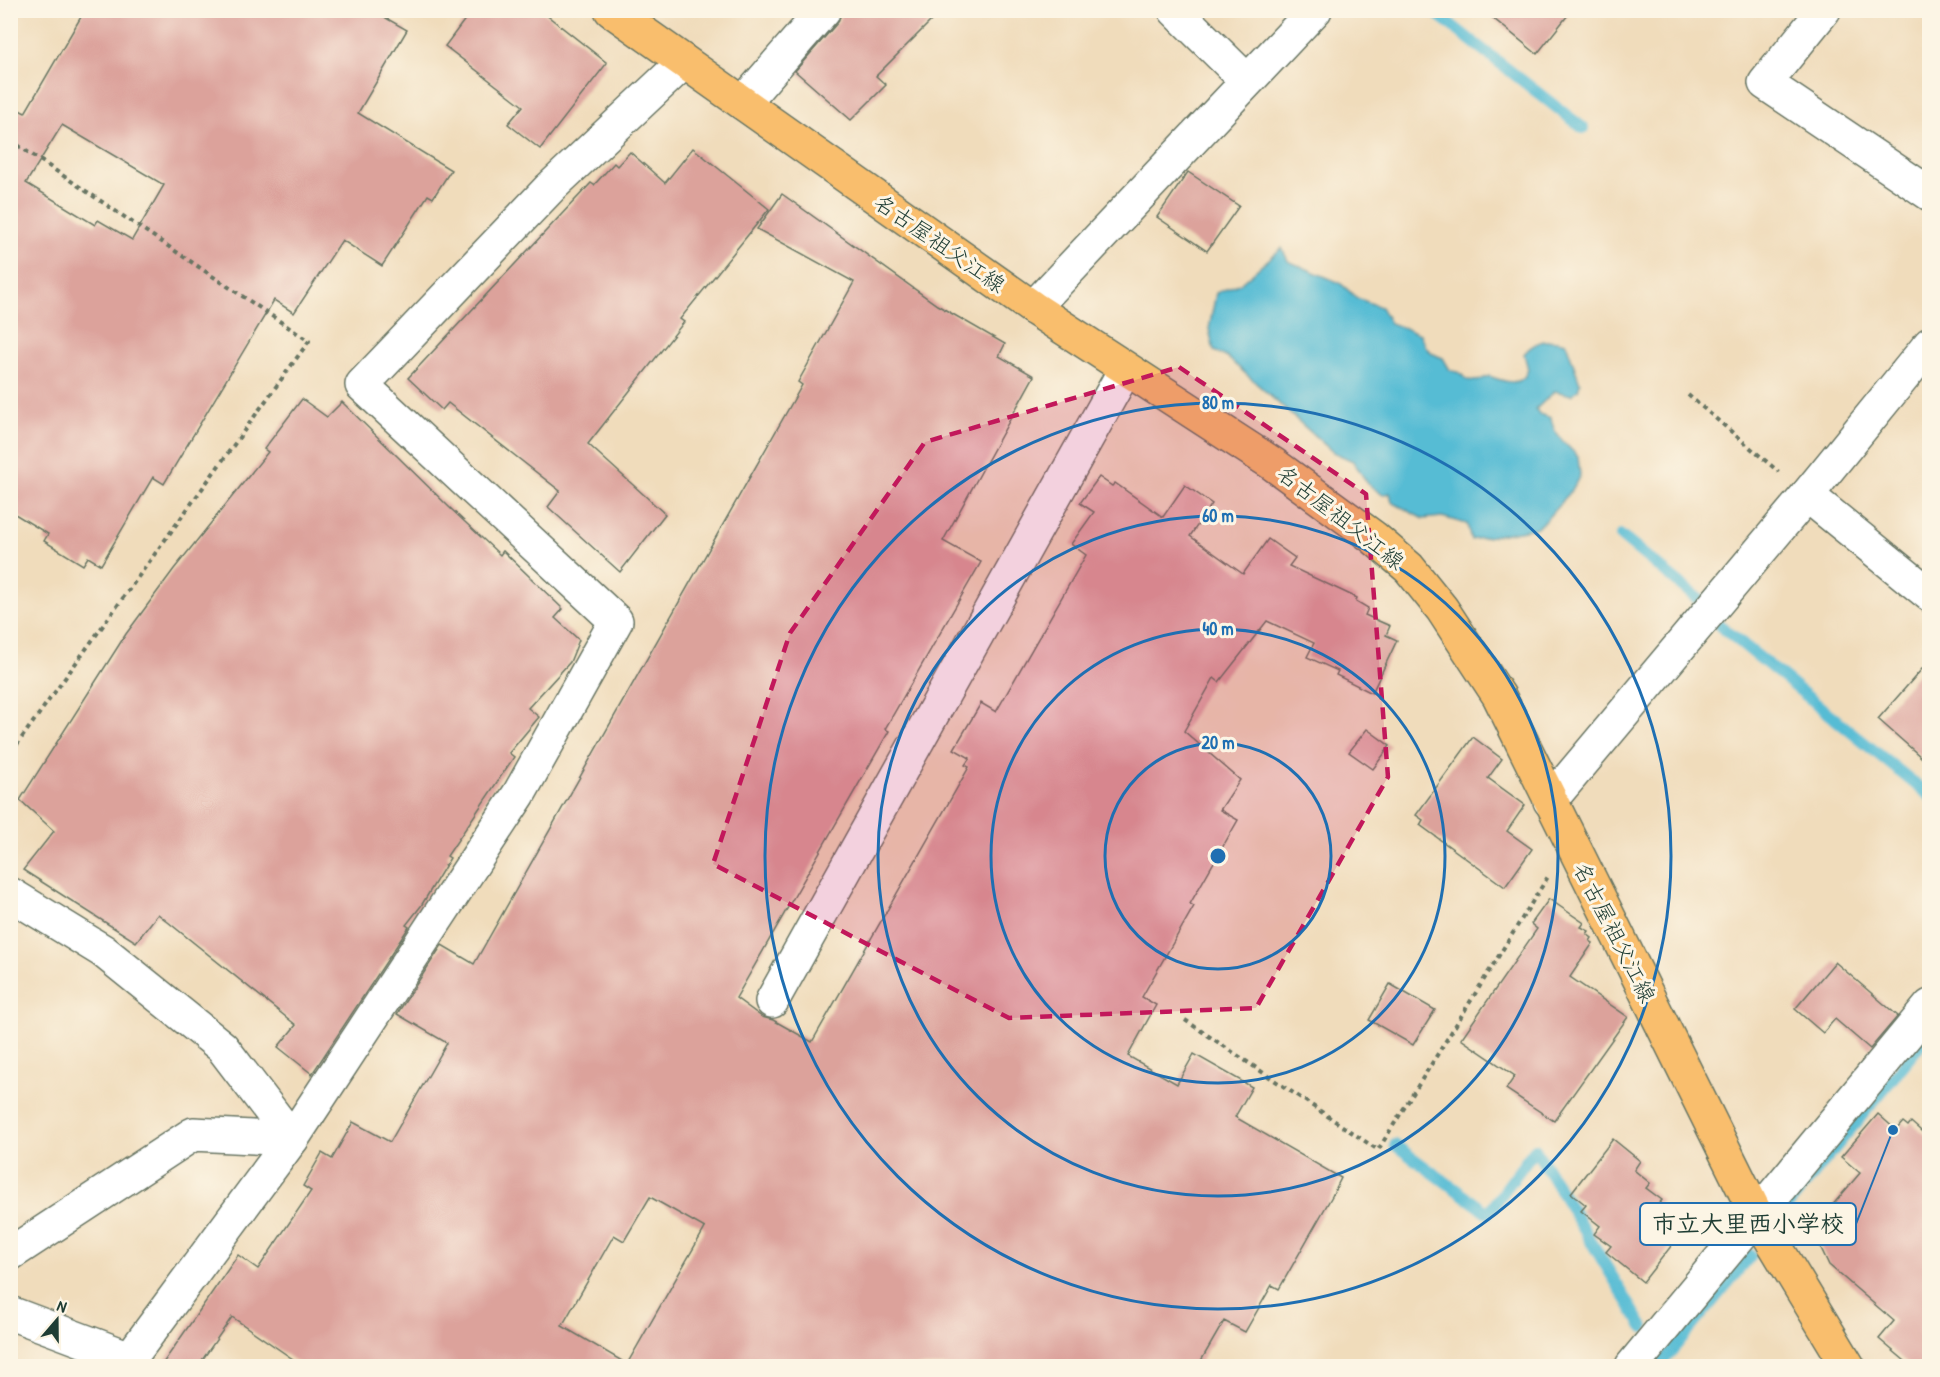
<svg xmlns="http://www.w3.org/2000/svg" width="1940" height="1377" font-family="'Patrick Hand','Klee One',sans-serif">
<rect width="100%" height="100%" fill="#fcf5e5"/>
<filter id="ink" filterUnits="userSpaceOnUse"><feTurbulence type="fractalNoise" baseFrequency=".0167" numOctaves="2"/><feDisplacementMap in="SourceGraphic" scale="12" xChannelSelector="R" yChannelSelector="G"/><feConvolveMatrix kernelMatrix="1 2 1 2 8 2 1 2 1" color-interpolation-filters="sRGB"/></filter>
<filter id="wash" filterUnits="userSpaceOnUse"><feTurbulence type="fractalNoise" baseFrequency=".008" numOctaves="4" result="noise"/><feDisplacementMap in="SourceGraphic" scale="24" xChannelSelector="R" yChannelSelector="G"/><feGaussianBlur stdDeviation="1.35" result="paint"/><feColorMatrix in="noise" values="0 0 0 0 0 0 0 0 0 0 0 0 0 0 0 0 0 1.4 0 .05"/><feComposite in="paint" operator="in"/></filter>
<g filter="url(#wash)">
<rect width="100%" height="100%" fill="#f0dcbb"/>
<path fill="#56bcd4" stroke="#3a7c84" stroke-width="1.5" d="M1282,248L1288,261L1340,283L1357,298L1381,307L1390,323L1420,334C1424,347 1430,354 1443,358L1450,370L1460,373L1467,380L1478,381L1489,376C1502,381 1523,389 1528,369L1524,354C1535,340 1550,338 1566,343L1580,383L1578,390L1571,395L1555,391L1536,409L1539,414L1551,418C1554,437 1566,443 1578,457L1580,475L1572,490L1545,521L1535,528L1471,540L1467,524L1442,517L1423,519L1392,502L1390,493L1383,495L1368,484L1353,461L1333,452L1228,358L1214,351L1209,329L1216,293L1241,283Z"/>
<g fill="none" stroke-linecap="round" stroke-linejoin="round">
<g stroke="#56bcd4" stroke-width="12">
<path d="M1432,10L1583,128"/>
<path d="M1621,536L1698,599"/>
<path d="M1718,624L1930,796"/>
<path d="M1395,1145L1488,1213L1535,1149L1643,1327"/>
<path d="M1784,1210L1930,1033"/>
<path d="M1659,1366L1751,1255"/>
</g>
</g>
<g id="blocks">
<g fill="#dca29b" fill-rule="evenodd">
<path d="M85,10H372L407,30L358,113L451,170L433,198L428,195L382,266L342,240L294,313L274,300L164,484L153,477L101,565L88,557L83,565L44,541L48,534L10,511V105L25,113ZM62,125L164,185L132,240L98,220L95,225L26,183Z"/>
<path d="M472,10H540L607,63L540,149L508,124L523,106L445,46Z"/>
<path d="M842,10H942L876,76L886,85L851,120L795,71L838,22Z"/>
<path d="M1483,10H1572L1537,54Z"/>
<path d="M693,148L769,209L680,319L684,322L588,444L665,514L620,572L548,507L560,491L448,403L442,410L408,378L591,183L594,185L614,163L617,166L630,152L665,183Z"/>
<path d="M1188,172L1239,206L1207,251L1157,217Z"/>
<path d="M782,194L937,305L1005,344L999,356L1034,376L943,541L981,562L885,729L889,731L736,998L762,1017L773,1020L812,1042L969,767L965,765L970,758L954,749L981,703L996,712L1086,555L1071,544L1094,512L1080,503L1099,477L1112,486L1115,483L1163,517L1185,485L1212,504L1190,536L1243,574L1268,539L1295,558L1289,566L1357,598L1356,601L1368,608L1365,615L1390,626L1386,635L1397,640L1372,693L1336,675L1338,671L1307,657L1314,643L1267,621L1219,682L1214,678L1184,731L1240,780L1220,810L1238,820L1190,904L1194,906L1142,997L1156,1005L1128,1056L1177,1084L1194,1054L1252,1087L1235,1117L1341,1178L1332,1196L1279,1289L1272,1285L1245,1332L1224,1321L1198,1366H303L232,1317L198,1366H161L238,1255L258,1269L311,1191L303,1186L322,1153L332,1159L353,1122L390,1142L447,1043L397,1014L442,945L474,964L802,385L798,382L854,282L757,229ZM650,1197L705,1228L627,1364L562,1326L614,1235L624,1241Z"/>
<path d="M302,399L327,417L342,402L449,507L500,555L503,551L563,609L555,618L579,640L570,662L528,708L539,717L509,753L514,757L447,856L450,858L421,906L406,925L409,927L312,1074L278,1047L296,1025L158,914L136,942L23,870L54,831L20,800L126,634L174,569L268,452L264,449Z"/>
<path d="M1929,661V764L1878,719Z"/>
<path d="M1367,729L1390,746L1373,769L1349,752Z"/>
<path d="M1473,737L1502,759L1488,778L1525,805L1507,831L1532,849L1505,887L1420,825L1423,820L1416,815Z"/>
<path d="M1549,899L1584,923L1581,927L1589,931L1587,934L1592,938L1590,941L1593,943L1570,977L1628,1017L1554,1121L1506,1089L1515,1076L1461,1039L1537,929L1531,924Z"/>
<path d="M1835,962L1898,1016L1870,1049L1835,1019L1823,1033L1795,1009Z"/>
<path d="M1390,984L1435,1010L1413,1045L1369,1020Z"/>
<path d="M1878,1114L1896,1130L1903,1122L1908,1126L1911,1122L1929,1138V1366H1911L1879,1339L1894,1321L1829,1265L1812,1229L1860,1173L1841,1157Z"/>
<path d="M1613,1139L1640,1161L1634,1170L1650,1183L1646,1188L1662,1200L1656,1207L1675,1221L1669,1229L1679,1236L1643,1282L1606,1252L1611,1246L1594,1234L1600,1226L1581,1211L1586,1205L1571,1193Z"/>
</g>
</g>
</g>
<g filter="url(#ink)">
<use href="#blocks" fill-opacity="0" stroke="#687563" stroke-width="1.5"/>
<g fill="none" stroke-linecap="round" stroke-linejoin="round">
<g stroke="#687563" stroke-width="36">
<g id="minor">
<path d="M1175,10L1247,81"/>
<path d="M1824,10L1765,83L1930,194"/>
<path d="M743,103L824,10"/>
<path d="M1033,308L1315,10"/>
<path d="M1807,495L1930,595"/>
<path d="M1550,801L1807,495L1930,344"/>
<path d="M10,894L103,951L222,1047L292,1139L130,1358L126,1366"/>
<path d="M772,1001L1125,370"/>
<path d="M10,1254L193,1134L292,1139L519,794L616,621L362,385L550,188L684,62"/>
<path d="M10,1313L130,1358"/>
<path d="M1632,1366L1930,1006"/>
</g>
</g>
<g stroke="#687563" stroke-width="36">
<path id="major" d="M611,10L1033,308L1273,464L1373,537L1409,568L1442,609L1499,696L1756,1214L1848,1366"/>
</g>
<g stroke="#687563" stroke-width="4" stroke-dasharray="4.5 4.5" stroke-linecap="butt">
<path d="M10,140L309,341L10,754"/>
<path d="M1688,395L1779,472"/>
<path d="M1185,1020L1378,1150L1549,875"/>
</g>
<use href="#minor" stroke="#fff" stroke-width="33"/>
<use href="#major" stroke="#f9be6d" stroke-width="33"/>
</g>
</g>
<path fill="#c2185b" fill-opacity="0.2" stroke="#c2185b" stroke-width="4.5" stroke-dasharray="12 8" stroke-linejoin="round" d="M1179,367L1366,494L1388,777L1256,1008L1009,1018L713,864L790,633L925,442Z"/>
<g fill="none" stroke="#1f6fb2" stroke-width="3">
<circle cx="1218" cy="856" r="113"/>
<circle cx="1218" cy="856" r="227"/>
<circle cx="1218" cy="856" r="340"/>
<circle cx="1218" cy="856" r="453"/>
</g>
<g text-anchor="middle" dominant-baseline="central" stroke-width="6" stroke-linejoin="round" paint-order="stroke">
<g font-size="22" fill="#1f3d34" stroke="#fcf5e5">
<text transform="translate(940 243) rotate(35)">名古屋祖父江線</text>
<text transform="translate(1341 517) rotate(38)">名古屋祖父江線</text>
<text transform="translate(1615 932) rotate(63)">名古屋祖父江線</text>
</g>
</g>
<circle cx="1218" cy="856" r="9" fill="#1f6fb2" stroke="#fcf5e5" stroke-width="3"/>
<g font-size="18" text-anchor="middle" font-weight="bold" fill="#1f6fb2" stroke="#fcf5e5" stroke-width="6" stroke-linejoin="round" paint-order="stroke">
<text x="1218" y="409">80 m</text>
<text x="1218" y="522">60 m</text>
<text x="1218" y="635">40 m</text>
<text x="1218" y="749">20 m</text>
</g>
<path fill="none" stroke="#1f6fb2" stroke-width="2" d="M1893 1130L1856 1224"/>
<circle fill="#1f6fb2" stroke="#fcf5e5" stroke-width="2" cx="1893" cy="1130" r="6"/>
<rect fill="#fcf5e5" stroke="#1f6fb2" stroke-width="2" x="1640" y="1203" width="216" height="42" rx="6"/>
<g font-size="24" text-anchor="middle" font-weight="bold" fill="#1f3d34">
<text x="1748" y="1232">市立大里西小学校</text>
</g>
<rect width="1940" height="1377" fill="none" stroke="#fcf5e5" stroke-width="36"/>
<g transform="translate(57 1320) rotate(20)" stroke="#fcf5e5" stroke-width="4.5" paint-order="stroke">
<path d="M0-4.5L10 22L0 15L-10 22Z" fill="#1f3d34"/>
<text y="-9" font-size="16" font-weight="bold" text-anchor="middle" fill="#1f3d34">N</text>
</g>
</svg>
